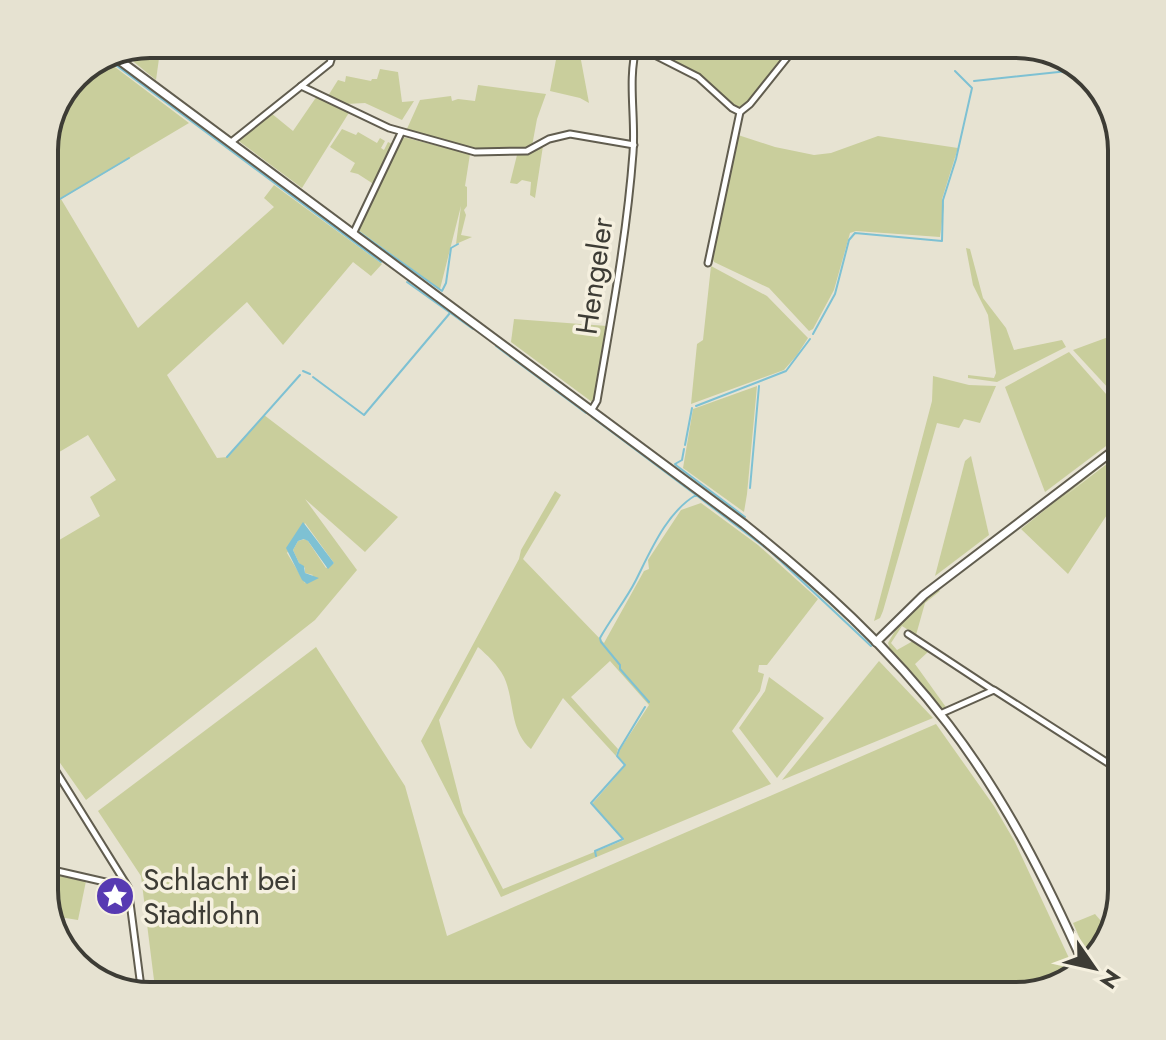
<svg xmlns="http://www.w3.org/2000/svg" width="1166" height="1040" font-family="Jost,sans-serif">
<rect width="100%" height="100%" fill="#e7e3d2"/>
<g fill="#c9ce9c" fill-rule="evenodd">
<path d="M150,44H161L156,80L124,54Z"/>
<path d="M559,44H562V48H574V44H578L589,103L580,98L550,91Z"/>
<path d="M641,44H793L751,98L740,107L733,105L695,73Z"/>
<path d="M107,61L189,123L61,199L138,328L274,207L264,198L274,185L382,264L371,276L353,262L283,345L247,302L167,375L217,458L227,457L264,415L398,517L365,552L305,499L357,570L315,620L86,800L44,740V549L100,516L90,497L116,480L88,435L44,461V143L80,71ZM305,523L334,563L326,568L308,541L305,539L298,541L293,550L299,563L305,568V573L313,575L305,583L287,553Z"/>
<path d="M380,69L398,72L402,102L414,101L402,120L365,103L346,104L328,96L338,80L345,82L346,76L371,81L372,79H377Z"/>
<path d="M478,85L546,94L537,119L532,146C492,160 445,142 406,131L420,100L451,96L452,101L458,99L475,101Z"/>
<path d="M317,96L350,111L302,188L240,142V139L271,113L293,131Z"/>
<path d="M342,129L356,135L358,132L377,143L380,138L385,141L381,148L384,150L388,142L394,145L375,185L358,174L350,172L355,163L330,147Z"/>
<path d="M738,135L775,147L814,155L831,153L878,136L958,148L942,199L944,206L940,237L856,231L850,233L834,290L813,329L809,331L769,288L714,262L712,257Z"/>
<path d="M403,137L470,154L465,186L467,187V206L464,210L466,215L461,235L472,237L456,244L461,206L440,289L358,230Z"/>
<path d="M543,146L535,198L530,195L531,182L522,180L517,184L510,183L517,155L534,151Z"/>
<path d="M966,248L970,249L983,298L1006,328L1014,350L1062,340L1066,347L997,382L968,378V375L994,378L996,373L988,315L973,285Z"/>
<path d="M711,266L767,296L808,338L797,355L784,370L691,404L697,344L703,340Z"/>
<path d="M514,319L607,326L597,390L592,402L511,342Z"/>
<path d="M1122,332V403L1073,350Z"/>
<path d="M1069,352L1122,412V434L1045,492L1005,387Z"/>
<path d="M933,376L969,385L996,386L980,423L964,419L959,428L937,423L883,611L880,618L874,621L932,401Z"/>
<path d="M757,386L747,494L744,512L683,468L693,409Z"/>
<path d="M1122,448V480L1112,458L1061,499L1112,460L1122,483V492L1068,574L1021,529L1056,501L941,587Z"/>
<path d="M971,456L989,535L935,576L965,461Z"/>
<path d="M555,491L561,495L523,559L604,643L644,571L649,569L648,560L681,510L701,503L758,545L818,599L767,665H759L758,672L764,674L760,691L732,731L771,784L501,897L421,741L519,559L521,550ZM478,647C487,655 498,665 504,677C515,701 509,730 531,749L563,698L616,756L618,749L571,697L610,661L649,705L619,751L618,756L626,765L592,804L624,840L503,889L463,813L439,720Z"/>
<path d="M937,589L940,591L925,603L916,635L902,626L891,643L897,650L913,641L929,651L915,664L948,710L940,708L890,650L888,643L899,624Z"/>
<path d="M316,647L405,786L447,936L936,724L994,806L1015,842L1075,971L1016,996H156L141,876L98,811Z"/>
<path d="M879,661L933,718L782,780Z"/>
<path d="M769,677L824,718L777,778L739,728L765,691Z"/>
<path d="M51,874L86,881L78,920L53,916L45,899Z"/>
<path d="M1095,914L1107,928L1091,964L1073,923Z"/>
</g>
<path fill="#7ec1d3" d="M303,522L334,563L328,569L308,541L304,539L298,541L293,550L299,563L304,566L305,573L319,578L307,584L302,580L286,548Z"/>
<g fill="none" stroke-linecap="round" stroke-linejoin="round">
<g stroke="#7ec1d3" stroke-width="2">
<path d="M109,60L381,262"/>
<path d="M974,81L1068,71L1070,66"/>
<path d="M60,199L129,158"/>
<path d="M359,232L442,291L446,283L451,248L458,244"/>
<path d="M407,282L473,329"/>
<path d="M813,334L835,294L849,240L855,233L942,241L943,200L956,159L972,88L955,71"/>
<path d="M496,346L586,413"/>
<path d="M303,371L310,374"/>
<path d="M313,377L364,415L450,313"/>
<path d="M696,406L786,371L810,339"/>
<path d="M592,417L696,495"/>
<path d="M685,445L692,408"/>
<path d="M684,449L682,460L675,464L677,466L745,517"/>
<path d="M227,457L300,375"/>
<path d="M750,488L759,386"/>
<path d="M649,702L620,669V665L601,642L600,638C611,618 626,600 636,580C651,550 667,512 696,495L770,551L871,646"/>
<path d="M596,856L595,851L623,839L591,803L625,765L617,756L619,750L645,707"/>
<path d="M44,865L100,878"/>
</g>
<g stroke="#615d4f" stroke-width="9">
<g id="street">
<path d="M635,45L698,77L732,108L740,112L750,104L798,44"/>
<path d="M301,86L389,128L475,152L527,151L549,139L570,134L634,145"/>
<path d="M230,143L330,63L336,44"/>
<path d="M353,234L401,133"/>
<path d="M708,263L740,112"/>
<path d="M591,411L597,401C611,319 627,235 633,153C636,117 627,80 637,44"/>
<path d="M908,634L993,690"/>
<path d="M940,714L994,690L1122,772"/>
<path d="M44,752L128,887L142,995"/>
<path d="M44,868L127,887"/>
</g>
</g>
<g stroke="#615d4f" stroke-width="11">
<g id="secondary">
<path d="M115,57L744,524C819,584 890,648 948,724C1005,798 1047,882 1085,967"/>
<path d="M876,642L924,595L1122,444"/>
</g>
</g>
<use href="#street" stroke="#fff" stroke-width="5"/>
<use href="#secondary" stroke="#fff" stroke-width="7"/>
</g>
<defs>
<g id="sight-disc" transform="scale(2)"><circle r="9.5" fill="#573ab2" stroke="#f5f0df"/><path d="M0-6L1.8-2.2L6-1.7L2.9 1.2L3.7 5.4L0 3.3L-3.7 5.4L-2.9 1.2L-6-1.7L-1.8-2.2Z" fill="#fff"/></g>
</defs>
<g fill-rule="evenodd">
<use href="#sight-disc" x="115" y="896"/>
</g>
<g text-anchor="middle" dominant-baseline="central" stroke-width="7" stroke-linejoin="round" paint-order="stroke">
<g font-size="30" fill="#3d3c35" stroke="#f5f0df">
<text transform="translate(594 276) rotate(-82)">Hengeler</text>
</g>
<g font-size="30" fill="#3d3c35" stroke="#f5f0df" text-anchor="start">
<text x="143" y="879">Schlacht bei<tspan x="143" dy="34">Stadtlohn</tspan></text>
</g>
</g>
<path d="M0 0H1166V1040H0ZM150 58H1016A92 92 0 0 1 1108 150V890A92 92 0 0 1 1016 982H150A92 92 0 0 1 58 890V150A92 92 0 0 1 150 58Z" fill="#e6e2d1" fill-rule="evenodd"/>
<path fill="none" stroke="#3d3c35" stroke-width="4" d="M150 58H1016A92 92 0 0 1 1108 150V890A92 92 0 0 1 1016 982H150A92 92 0 0 1 58 890V150A92 92 0 0 1 150 58Z"/>
<g transform="translate(1094 968) rotate(124)" stroke="#f5f0df" stroke-width="6" paint-order="stroke">
<path d="M0-6L14 30L0 20L-14 30Z" fill="#3d3c35"/>
<text y="-12" font-size="22" font-weight="bold" text-anchor="middle" fill="#3d3c35">N</text>
</g>
</svg>
